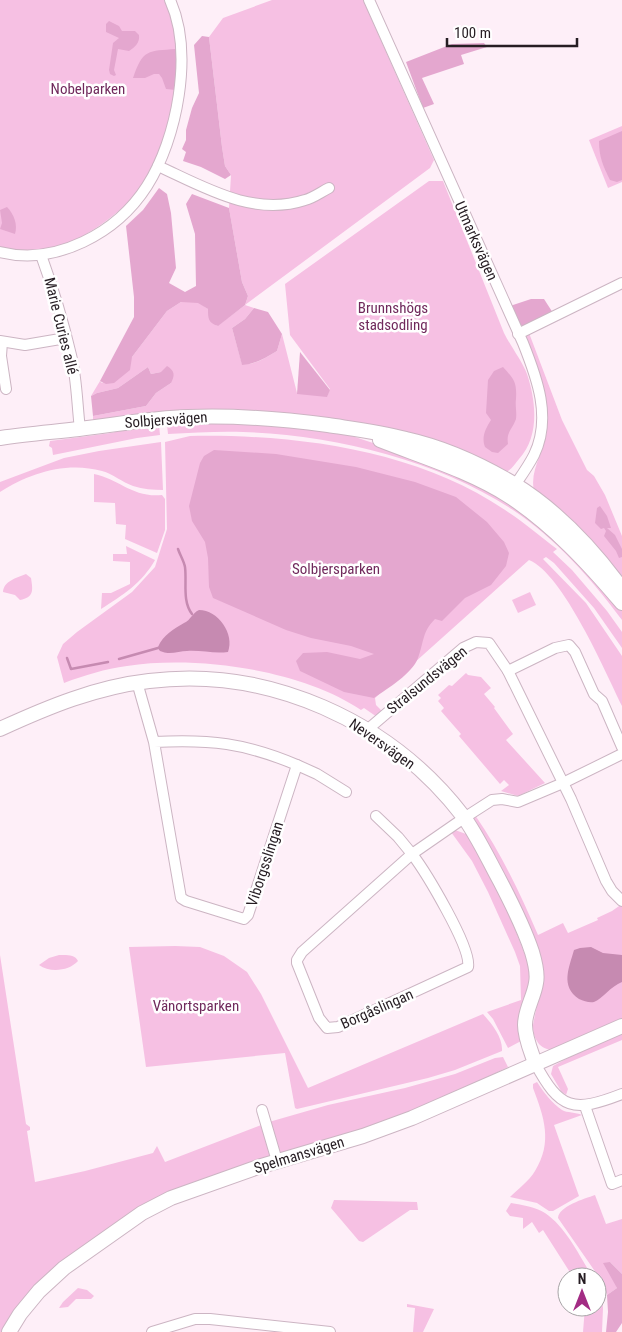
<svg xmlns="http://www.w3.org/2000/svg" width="622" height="1332" font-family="'Roboto Condensed',sans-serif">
<rect width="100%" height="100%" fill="#feeff8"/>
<g fill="#f6c0e3">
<path d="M0,0H164C191,56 173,128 146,179C134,200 111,219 91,231C79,239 64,248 49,250C33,253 16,250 0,247Z"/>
<path d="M272,0H363L434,160L430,168L245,305L254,308L245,319L232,328L242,364C256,365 265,358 277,351L282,334L297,393L327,396L330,389L290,335L285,284L429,181H443L504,333C511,347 522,361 527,374C536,401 540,436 519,459C514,465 511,471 502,474L341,424L93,421V416L146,406L156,393L171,383L161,372L151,374L148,367L118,388L97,393L91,396L100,381L102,383L132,357L167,311L181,302H198L208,309L217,326L245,305L248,296L242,282L229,208L231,175L225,166L222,147L209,37L223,18Z"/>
<path d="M622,126V182L608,188L589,140Z"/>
<path d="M529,333L562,420L587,470L594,476L605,495L622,536V582L534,491C529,469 546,450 547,428C549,396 535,366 525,337Z"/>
<path d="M205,422L262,423L313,428L352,436L406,454L503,497L560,540L622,609V620C591,578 556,539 513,510C440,461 331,434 243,432C218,431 193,433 168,434L167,425Z"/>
<path d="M159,425L160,435L137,438L53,455L52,448L49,446L50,441L111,433L137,427Z"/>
<path d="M190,436C297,434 418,450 508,512C525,523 541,537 557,549L553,552L572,570L607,611L622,632V648L594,608L554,563L546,557L543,559L586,603L622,656V706C605,671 563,574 529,560L375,698L376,705L382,711L377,717L364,708L361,710C302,670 197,655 127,666C105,669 85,675 64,683L57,657L63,644L77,632L132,592L155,567L167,529L165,442Z"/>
<path d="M161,442L163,490C153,490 143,489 133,486C122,482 113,474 102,471C67,461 29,473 0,492V482L64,458L99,451Z"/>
<path d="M94,474C119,479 133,498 162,495L165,499V530L157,553L125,539L126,525L116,524L115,503L94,502Z"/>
<path d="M126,546L155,560C142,583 123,595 101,609L102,593H111L130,584V562L113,561V554H127Z"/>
<path d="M26,574L31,578C33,591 34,597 20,600L15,595L3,592C4,581 16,578 26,574Z"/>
<path d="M530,592L536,605L518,613L512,600Z"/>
<path d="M466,673L468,675L481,677L491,688L484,694L495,707L494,708L513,734L506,740L545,783L518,796L501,791L509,785L504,780L500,784L459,736L461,734L441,711L444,708L438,701L441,698L438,695L449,685L452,686Z"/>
<path d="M475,815C501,853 520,893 538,935L563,923L568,933L598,920L597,918L612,911L622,904V1021L551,1050C538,1048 533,1037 533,1025L543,974L485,843L472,817Z"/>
<path d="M455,830L466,834L473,843L504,901L527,960L531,980L521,1041L508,1048L493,1019L487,1012L521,1000L520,966L515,952L488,892L472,861L451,832Z"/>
<path d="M175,946L200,947L224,956L247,972L261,994L308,1088L483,1014C491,1023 503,1037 502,1051L455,1070L428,1078L297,1109L295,1108L285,1053L146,1067L129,947Z"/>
<path d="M0,955L26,1124L30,1127V1130L27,1131L35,1182L85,1171L153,1153L157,1146L165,1162L264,1124L273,1157L119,1223L2,1332H0Z"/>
<path d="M59,955C66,955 75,954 78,961C69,971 50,973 39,965L49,958Z"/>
<path d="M622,1032V1040L558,1067L568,1089L566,1095L561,1091L551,1074L553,1066L590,1046Z"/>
<path d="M503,1057L508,1067L465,1088L380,1124L279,1155L269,1122L328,1105L405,1088L455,1074L495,1058Z"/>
<path d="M537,1082C544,1093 552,1103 562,1110C567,1113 576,1112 582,1115L554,1125L579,1196L553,1211H549L537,1203L510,1197C518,1189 529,1181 535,1171C553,1142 544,1117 533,1088V1084Z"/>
<path d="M595,1195L606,1224L622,1219V1274L610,1262L617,1288L607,1295L601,1280L558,1218C559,1206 584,1199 595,1195Z"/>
<path d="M334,1200L417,1202L418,1210H410L363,1242L359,1241L331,1208Z"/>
<path d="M511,1203C522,1205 536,1207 545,1213C567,1228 579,1256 593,1277H573L543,1230L539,1233L532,1222L523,1229V1218L510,1216L506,1211Z"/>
<path d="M78,1288L87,1290L94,1296L91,1299H76L68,1307L59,1308L63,1302Z"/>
<path d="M597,1290L601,1291L603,1308L602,1332H583L585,1307H597Z"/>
<path d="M407,1304L434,1309L423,1332H413L415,1308L407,1307Z"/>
</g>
<g fill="#e4a7cf">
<path d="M109,21L119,26L122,31H135L139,35C140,43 135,47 129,51L118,49L114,70L116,75L114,76L110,74L109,70L113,43L119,38L106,32V24Z"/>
<path d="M202,36L209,37L222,147L225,166L231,175L225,179L201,167L183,161L186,152L182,149L186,140V130L192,108L199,93L194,45Z"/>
<path d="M484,43L487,47L461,55L464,64L422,78L434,104L423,108L406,62L452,44Z"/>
<path d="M176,49V90L166,89L162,78L159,74H154L145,78H133C143,49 148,51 176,49Z"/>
<path d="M622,131V180L617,182L610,180C603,166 599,157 599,141Z"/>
<path d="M159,188L167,194L171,213L176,268L169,283L185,292L196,286L195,234L186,204L192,194L229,208L242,282L248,296L245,305L218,326C208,323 208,318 208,309L198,303L181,302L167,311L132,357L130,370L114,383L106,384L100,381L134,317V297L126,226L143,210Z"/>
<path d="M7,207C14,214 18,225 15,234L0,229L2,223L0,210Z"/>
<path d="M531,299H544L553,313L524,327L518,323L510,306Z"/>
<path d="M254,308L268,312L282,334L277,351C265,358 256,364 242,365L232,328L245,319Z"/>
<path d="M300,352L330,390L327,397L297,394Z"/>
<path d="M167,366C175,371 175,375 171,383L156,393L146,406L93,416L91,396L97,393L118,388L148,367L151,374L161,372Z"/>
<path d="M503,367C514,379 517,382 516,399C515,405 517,412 516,419C512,430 506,432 508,444L498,453L492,452L485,447C481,437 486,428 491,420L486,413L488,380L494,371Z"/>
<path d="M214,450L276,454L356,467L415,482L456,497L487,522L504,542L509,553L506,566L491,585L465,598L442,621L435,619C422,632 424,642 418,658C412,674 388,688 374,698L344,692L300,671L296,661L303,653L327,652L360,659L374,654L351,646L311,638L286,630L213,598L209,587L208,558L205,542L192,521L189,506L200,463L204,456Z"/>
<path d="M600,506L607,516L611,528H607L615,535L622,549V557L619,558L616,551L604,536L606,531L604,528L601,529L595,523L597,508Z"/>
<path d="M610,1262L622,1274V1323L616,1332H606L608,1312L607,1295L617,1288L603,1263Z"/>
</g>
<g fill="#c68ab1">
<path d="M199,610C218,610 235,634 228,652C214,654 201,650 187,651C180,651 170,655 163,652C159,651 159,650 158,647C163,635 174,629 184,623C191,620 192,613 199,610Z"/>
<path d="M591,947L603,953L622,955V982C611,986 602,999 594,1002C589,1003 584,1001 579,999C560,986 569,968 574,950L580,948Z"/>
</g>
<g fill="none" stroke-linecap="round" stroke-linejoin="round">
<g stroke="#c68ab1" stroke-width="2.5">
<path d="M178,549C180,555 184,561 185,567C187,582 182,601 192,614"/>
<path d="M67,658L71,669L108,662"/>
<path d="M119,659L158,648"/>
</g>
<g stroke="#ccb5c3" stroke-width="12">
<g id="street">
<path d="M369,0L523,343C537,378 552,418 534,455C528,467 519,479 511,491"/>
<path d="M158,166C204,187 253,217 305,200C313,198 321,192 329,188"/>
<path d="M0,252C56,266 117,233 147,186C177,139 194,53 170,0"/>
<path d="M41,255C53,288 63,321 71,355C77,379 77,405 80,429"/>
<path d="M518,334L622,283"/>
<path d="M0,341L25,345L66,338"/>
<path d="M2,342L1,356L6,389"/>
<path d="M508,671L571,799L606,881L612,891L622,901"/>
<path d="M137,682L154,742C210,739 245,743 297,765L248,915L244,919L186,901L181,898L154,742"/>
<path d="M367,730L463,648L476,642L489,643L508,671L555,648L569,645L575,652L594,694L602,701L622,747"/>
<path d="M297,765L317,774L346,792"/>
<path d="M376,816L398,837L412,854L302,952L297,960V963L319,1018L327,1028L338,1027L468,967C472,948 425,871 412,854L464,818L492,800L502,799L518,802L563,783L622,754"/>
<path d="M535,1063C560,1110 573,1113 622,1094"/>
<path d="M585,1106L612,1184L622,1180"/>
<path d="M262,1110L277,1161"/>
<path d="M152,1332L195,1319H210L330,1332"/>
</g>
</g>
<g stroke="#ccb5c3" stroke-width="16">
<g id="secondary">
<path d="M0,438C26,434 53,432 79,429C115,425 151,418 188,417C234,415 282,419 328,425C354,429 380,432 406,439C442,447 482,465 514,484C556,510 593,549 622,589"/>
<path d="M380,440C423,457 470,471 509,496C553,525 588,563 622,603"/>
<path d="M0,729C48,707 96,687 149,681C268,666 390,721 463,816C477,835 488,859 500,881C512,904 524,928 532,952C535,962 538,974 536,983C534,997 525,1010 525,1025C525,1038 531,1051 535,1063"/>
<path d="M9,1332L20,1314L39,1291L64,1268L142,1213L171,1198L258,1167L363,1136L412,1118L622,1026"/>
</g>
</g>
<use href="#street" stroke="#fff" stroke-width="10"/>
<use href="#secondary" stroke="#fff" stroke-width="14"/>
</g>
<g text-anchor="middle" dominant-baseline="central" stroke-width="5" stroke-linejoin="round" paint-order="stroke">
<g font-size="15" fill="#70295c" stroke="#fff">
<text x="88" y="89">Nobelparken</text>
<text x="393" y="308">Brunnshögs<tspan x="393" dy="17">stadsodling</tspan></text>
<text x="336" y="569">Solbjersparken</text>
<text x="196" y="1006">Vänortsparken</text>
</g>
<g font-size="15" fill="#261d23" stroke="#fff">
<text transform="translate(476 241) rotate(66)">Utmarksvägen</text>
<text transform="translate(61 326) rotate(76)">Marie Curies allé</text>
<text transform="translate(166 420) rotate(-4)">Solbjersvägen</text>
<text transform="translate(427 680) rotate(-39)">Stralsundsvägen</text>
<text transform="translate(382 744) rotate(35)">Neversvägen</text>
<text transform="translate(265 864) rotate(-72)">Viborgsslingan</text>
<text transform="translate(377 1009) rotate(-24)">Borgåslingan</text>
<text transform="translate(299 1155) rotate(-17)">Spelmansvägen</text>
</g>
</g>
<g transform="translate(582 1292)"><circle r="24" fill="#ffffff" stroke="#a8a5a7"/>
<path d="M0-4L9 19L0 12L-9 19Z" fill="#a32c84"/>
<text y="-8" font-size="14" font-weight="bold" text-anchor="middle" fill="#261d23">N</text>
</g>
<path d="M447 38v8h130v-8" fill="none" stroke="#261d23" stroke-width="2.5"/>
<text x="454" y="38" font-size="15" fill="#261d23" stroke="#ffffff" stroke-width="4" paint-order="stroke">100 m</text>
</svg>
